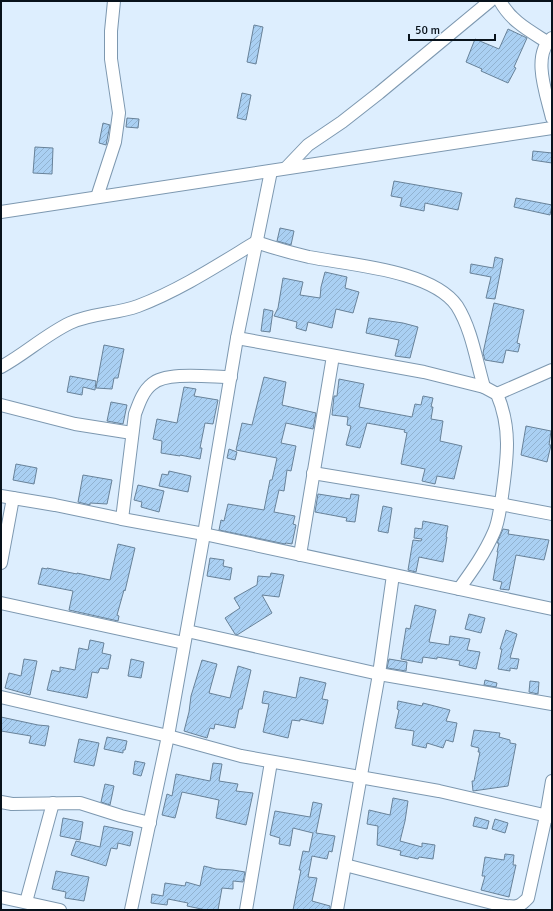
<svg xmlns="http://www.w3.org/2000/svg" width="553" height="911" font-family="Signika,sans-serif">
<defs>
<pattern id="building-hatch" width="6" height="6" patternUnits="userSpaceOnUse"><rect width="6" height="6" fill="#aad0f3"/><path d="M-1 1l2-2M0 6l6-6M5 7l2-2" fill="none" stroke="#91b2d0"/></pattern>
</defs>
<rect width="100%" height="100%" fill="#ddeefe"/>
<g fill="url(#building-hatch)" stroke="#688299">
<path d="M254,25L263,27L256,64L247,62Z"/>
<path d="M508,29L527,38L514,67L516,68L508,83L481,71L482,69L466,62L475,39L499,49Z"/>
<path d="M242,93L251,95L246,120L237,118Z"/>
<path d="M127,118L139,119L138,128L126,127Z"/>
<path d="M103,123L110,125L106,145L99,143Z"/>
<path d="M35,147L53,148L52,174L33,173Z"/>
<path d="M533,151L552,153V163L532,160Z"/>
<path d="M394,181L462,193L458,210L425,203L424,211L400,206L402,198L391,196Z"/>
<path d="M516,198L552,205L550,215L514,207Z"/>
<path d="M280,228L294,231L291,245L277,241Z"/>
<path d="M495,257L503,259L495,299L486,298L491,277L470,273L471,264L493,268Z"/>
<path d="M325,272L347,277L345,288L359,292L353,313L336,309L332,328L308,322L306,331L296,328L297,322L274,316L278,308L283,278L303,282L300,295L320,298L321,287Z"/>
<path d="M494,303L524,310L517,343L520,344L518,352L506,350L503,363L485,360L483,353Z"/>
<path d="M264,309L273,311L270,332L261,331Z"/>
<path d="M369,318L403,323L418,327L410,358L395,356L399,340L366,333Z"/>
<path d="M104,345L124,349L118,378H114L112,389L96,388Z"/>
<path d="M70,376L96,381L95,390L83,387L82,395L67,392Z"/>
<path d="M264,377L286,382L282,405L316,413L313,429L286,423L281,443L296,446L291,471L287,470L284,491L279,490L274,512L295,516L293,524L296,525L292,544L286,543L285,544L219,530L221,520L224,521L228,504L264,510L270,480H272L277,458L236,450L242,423L252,425Z"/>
<path d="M339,379L364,384L359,407L412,417L415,404L421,405L423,396L433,398L431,407H433L431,419L443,421L440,441L462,446L454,479L437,476L435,484L422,481L425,469L401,464L407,433L404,432L405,430L367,423L360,448L346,445L351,426L347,425L348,417L332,415L334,396H337Z"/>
<path d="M184,387L196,389L194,396L218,400L213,424L205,423L200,448H202L200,459L180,455V456L161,453L162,441L153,439L157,419L177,423Z"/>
<path d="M111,402L127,405L123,424L107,421Z"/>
<path d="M526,426L551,431L549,445H551L547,462L521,455Z"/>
<path d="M229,449L237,452L235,460L227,458Z"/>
<path d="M16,464L37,468L34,484L13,480Z"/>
<path d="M169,471L191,476L188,492L159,486L162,474L168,475Z"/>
<path d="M83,475L112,480L107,504L90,503V505L78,502Z"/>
<path d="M138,485L164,491L159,512L141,507L142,502L134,500Z"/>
<path d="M318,494L350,499L351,494L359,495L355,522L346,521L347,518L315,512Z"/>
<path d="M383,506L392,508L388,533L378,531Z"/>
<path d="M423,521L448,526L446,537H447L443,562L419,557L416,572L408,570L413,540L421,541L422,539L414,538L415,528L422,529Z"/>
<path d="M503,529L509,530L508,534L549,540L544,560L516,555L509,590L500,589L502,582L493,580L498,552H497L499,543H497Z"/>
<path d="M118,544L135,548L125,591L124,590L117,615L119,616L118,621L69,610L73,591L38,584L42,568L47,569V568L77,574V573L110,580Z"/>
<path d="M210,558L224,560L223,566L232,568L230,580L207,576Z"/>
<path d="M271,573L284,575L279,597L262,595L272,613L237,635L235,634L225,618L240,608L234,598L257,585L258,576L270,577Z"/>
<path d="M415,605L436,610L429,642L449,645L450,636L470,639L467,650L480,652L476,669L459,665L460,661L437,657V659L423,657L422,663L401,659L406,628L410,629Z"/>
<path d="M469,614L485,618L481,633L465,629Z"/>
<path d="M506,630L517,634L510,658L519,659L517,669L510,668V671L498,669L502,649H500Z"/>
<path d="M90,640L104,643L102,653L111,655L108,669L100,668L98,673L92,672L87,698L47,690L52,670L60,672V667L75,670L79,648L88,650Z"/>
<path d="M24,659L37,661L30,695L5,688L9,673L21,676Z"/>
<path d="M131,659L144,662L141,678L128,676Z"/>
<path d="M389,659L407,662L406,671L387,668Z"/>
<path d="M202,660L217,664L209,693L230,698L238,666L251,670L242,709H239L235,728L215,724L214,729L210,728L207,738L184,731L189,712L191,696Z"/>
<path d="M300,677L326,683L322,699L328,700L323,724L300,719V721L292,720L288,738L263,732L269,704L262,703L264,691L296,698Z"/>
<path d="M485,680L497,683L496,687L484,685Z"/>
<path d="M530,681L539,682L538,694L529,692Z"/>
<path d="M398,701L422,706L423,703L450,710L446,721L457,723L453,742L446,740L443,748L427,743L426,748L412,745L414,731L395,728L399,710L397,709Z"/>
<path d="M1,717L38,725L49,726L45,746L29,743L31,736L1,731Z"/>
<path d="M474,730L500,733L499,737L510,740V743L516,744L508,786L473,791L472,781H474L480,752H478L479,748L471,746Z"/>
<path d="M107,737L127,741L125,750H123V753L104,749Z"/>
<path d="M79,739L99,743L94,766L74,762Z"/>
<path d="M135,761L145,763L141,776L133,774Z"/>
<path d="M213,763L222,764L219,781L238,784L236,791L253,793L246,825L216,818L219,800L182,792L175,818L162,815L167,794L172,796L176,774L210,781Z"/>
<path d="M105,784L114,786L110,805L101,802Z"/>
<path d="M393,798L408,801L405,821L400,841L422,847V843L435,845L433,859L419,857L418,859L400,855L401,851L377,845L378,826L367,824L369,810L390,815Z"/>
<path d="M313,802L322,804L316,833L335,836L332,852L329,851L327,859L312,856L308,877L317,878L312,901L330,906V910H293L301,870H299L303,851L309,852L313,833L293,828L290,846L279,844L280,838L270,835L275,811L310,817Z"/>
<path d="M475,817L489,821L487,829L473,826Z"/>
<path d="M63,818L83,822L80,840L60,836Z"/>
<path d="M495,819L508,823L505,833L492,829Z"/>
<path d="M104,826L133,832L130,846L118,843L117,849L111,848L106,866L71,855L76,841L100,847Z"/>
<path d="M505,854L514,855L513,865H516L509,897L481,890L485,876H482L485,857L504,860Z"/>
<path d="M204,866L216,869L233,870L245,872L243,882L233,881V889L222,888L218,910H206L187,906L188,903L168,899L167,905L151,903L152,894L163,896L165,883L185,886L186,882L200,886Z"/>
<path d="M56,871L89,877L84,901L65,898L66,892L52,889Z"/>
</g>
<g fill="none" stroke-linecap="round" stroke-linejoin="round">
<g stroke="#7d98b0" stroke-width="14">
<g id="street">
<path d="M500,1C511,21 528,30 547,42"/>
<path d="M552,38C531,55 547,96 552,118"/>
<path d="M287,167L308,145L342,122L379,93L490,1"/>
<path d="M97,197L115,142L119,113L111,59V31L114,1"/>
<path d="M1,212L552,128"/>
<path d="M237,338L424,372L484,387L497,394C512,429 507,460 502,496C500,508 499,521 494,532C485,553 472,571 459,589"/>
<path d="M1,367C25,354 45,335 70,323C92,313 116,314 138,306C180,290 218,265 256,242C274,248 291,253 309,257C350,265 432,270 457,306C472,330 476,360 484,387"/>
<path d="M497,394L552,370"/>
<path d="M1,405L75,424L132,433"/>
<path d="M313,473L500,504L552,514"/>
<path d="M1,496L55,505L122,519L204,534L552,609"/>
<path d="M122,519L135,414C139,403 143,391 152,384C166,371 211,377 231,377"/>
<path d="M300,555L333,356"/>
<path d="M1,563L13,498"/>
<path d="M1,603L184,643"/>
<path d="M187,631L379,674L552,704"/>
<path d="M1,697L168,736L241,756L439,791L552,817"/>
<path d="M1,802L12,804L80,803L121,816L150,823"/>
<path d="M345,865L500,905C514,907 518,909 528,898L546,816L552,781"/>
<path d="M1,897L60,910"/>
<path d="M26,902L53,803"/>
<path d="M131,910L168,736L204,534L237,338L271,171"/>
<path d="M246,910L271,762"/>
<path d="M337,910L379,674L393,575"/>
</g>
</g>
<use href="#street" stroke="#fff" stroke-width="12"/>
</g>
<rect width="553" height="911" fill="none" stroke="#08121b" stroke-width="4"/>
<path d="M409 34v6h86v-6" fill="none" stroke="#08121b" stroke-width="2"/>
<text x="415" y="34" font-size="12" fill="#08121b" stroke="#ddeefe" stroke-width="3" paint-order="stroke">50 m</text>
</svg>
